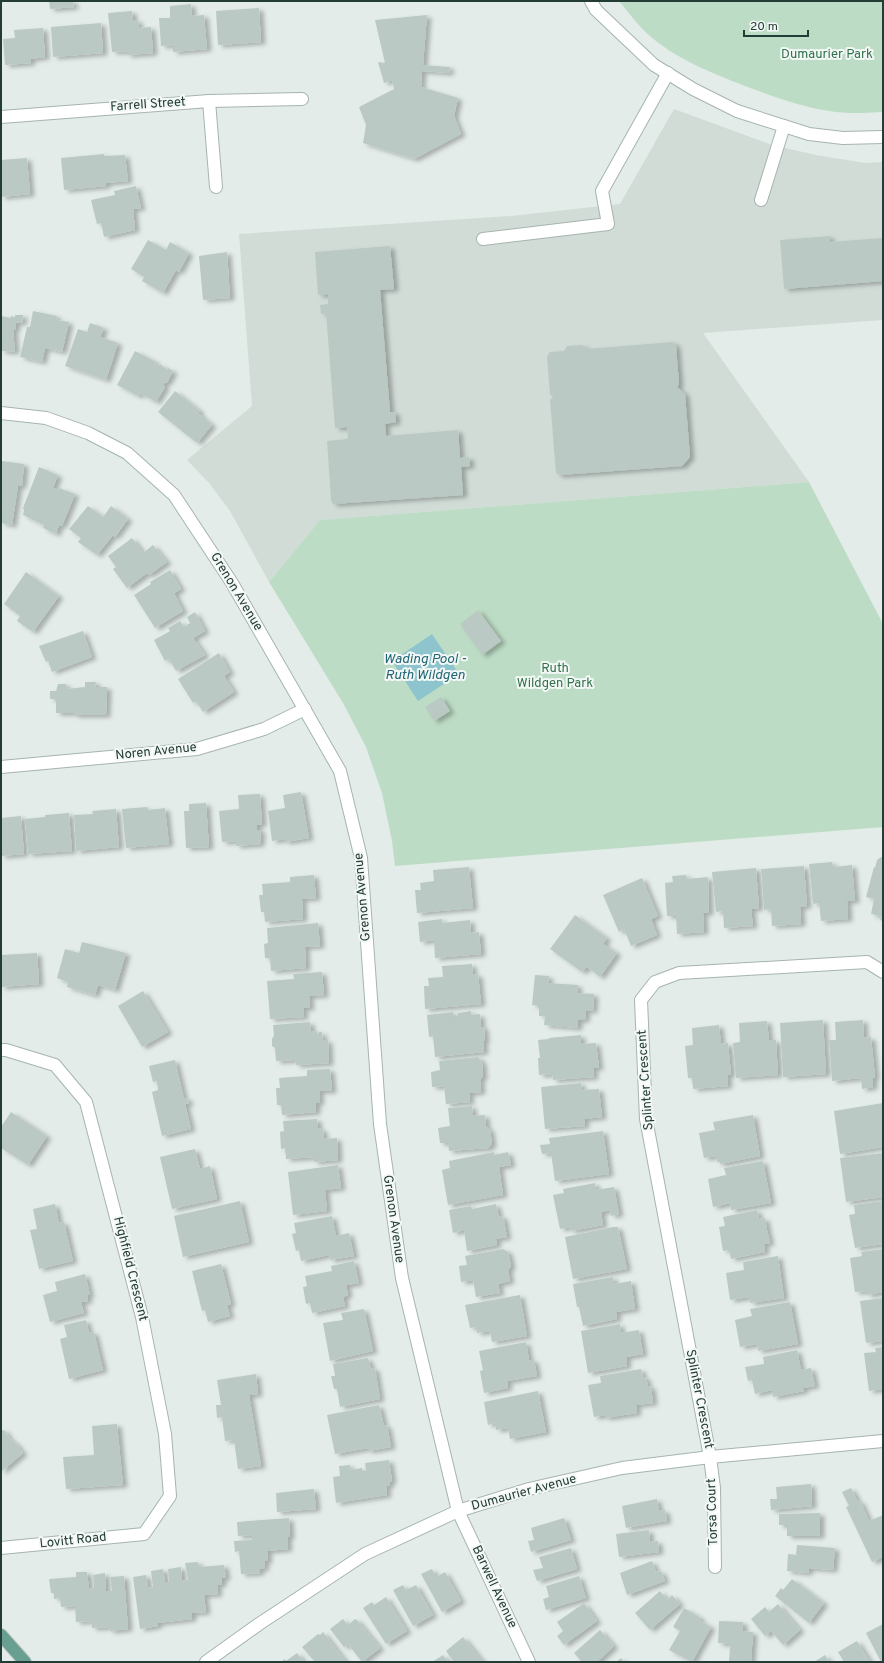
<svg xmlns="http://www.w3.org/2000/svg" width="884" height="1663" font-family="Overpass,sans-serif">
<defs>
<filter id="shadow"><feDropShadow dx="4.5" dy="2.5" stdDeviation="2" flood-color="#0004"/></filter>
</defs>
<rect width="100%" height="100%" fill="#e3ece8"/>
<path fill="#d1dcd7" d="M674,109L772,145L816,155L865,163L883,162V320L703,333L809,482L320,520L269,582L230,511L209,483L187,460L252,406L239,234L511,216L620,204Z"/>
<g fill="#bddcc5">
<path d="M619,1H883V112C864,113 847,114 829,111C802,107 778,98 753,89C717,75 681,62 651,37C639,27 629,13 619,1Z"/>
<path d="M809,482L883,624V827L395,866L392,841L382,793L366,747L343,703L269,582L320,520Z"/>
</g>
<path fill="#8dc4ce" d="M432,634L459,674L418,701L392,661Z"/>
<g fill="#bbc9c4" filter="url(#shadow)">
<path d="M49,1H73L74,7L50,9Z"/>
<path d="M191,4L192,16L204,15L207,49L173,52V45L161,46L159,18H170V6Z"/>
<path d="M259,8L261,42L218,45L216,11Z"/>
<path d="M132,11L133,21L138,20L139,28L151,27L153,53L127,55V51L112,52L108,13Z"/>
<path d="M427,15L423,65L450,67L449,73L422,71L421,87L458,98L454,116L461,134L414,159L363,143L366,125L359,107L394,89L392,80L384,83L378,62L385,63L375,20Z"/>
<path d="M101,23L103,53L53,57L51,27Z"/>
<path d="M43,28L45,57L30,59L31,63L5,65L3,39L15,38L14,30Z"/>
<path d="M104,154V156L125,155L128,181L106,183V186L64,190L61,158Z"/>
<path d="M27,158L30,194L1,197V160Z"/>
<path d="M136,186L141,208L133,209L135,230L104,237L101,223L97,224L91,200L115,195L114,191Z"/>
<path d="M830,236V242L883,238V281L784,289L780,240Z"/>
<path d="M148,240L166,250L170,242L189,253L179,272L176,270L163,293L142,281L144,277L131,269Z"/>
<path d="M390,246L394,289L380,290L390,412H395L396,422L385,424L386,436L458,430L460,458L469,457L470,466L461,467L463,495L333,504L331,500L327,441L348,439L347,427L335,428L326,313L321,314L320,305L328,304V294L318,295L315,252Z"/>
<path d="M227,252L230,298L203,300L199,256Z"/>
<path d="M33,311L57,316L56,320L69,322L62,352L45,348L42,362L20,357L27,327H30Z"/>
<path d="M15,315H23L22,323L16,322L15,330H13L15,352L1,351V316L11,318V316L15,317Z"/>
<path d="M90,323L104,328L100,337L118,343L106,380L65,366L78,329L87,332Z"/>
<path d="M673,342L676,346L679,384L677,387L685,394L690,457L682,466L560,475L556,473L550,400L553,397L550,394L547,356L550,352L564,351L567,346L582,345L587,349Z"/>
<path d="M135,351L156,362L155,364L159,366L160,364L167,370L168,368L173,371L167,383L165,382L163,386L165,387L156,402L140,393L138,396L117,385Z"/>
<path d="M175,391L200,411L198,413L212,425L197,443L158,412Z"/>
<path d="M2,461L24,464L22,486H18L12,525L1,523Z"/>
<path d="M39,467L58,475L53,488L58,490L59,488L75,494L62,526L59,525L56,534L43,528L44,525L23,515L24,510L23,508Z"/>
<path d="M88,506L103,517L111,506L128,519L115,537L113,535L97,555L78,542L81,538L69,529Z"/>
<path d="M132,538L143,553L153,545L167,562L149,575L147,573L127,588L113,569L116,567L108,556Z"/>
<path d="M170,570L181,589L174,593L183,611L155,628L134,595L151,584L150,582Z"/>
<path d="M26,572L59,596L33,632L17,621L20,616L4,604Z"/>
<path d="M478,610L501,641L482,655L460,624Z"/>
<path d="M195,612L205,631L193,638L205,655L176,671L169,659L165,661L154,640L170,631L168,628L180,621L184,627L190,623L187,617Z"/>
<path d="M83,631L92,657L52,672L48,661L46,662L39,646Z"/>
<path d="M219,653L230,672L224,676L234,692L203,712L196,701L193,703L178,679Z"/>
<path d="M85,682H96L95,687H107L106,715H74V713H56V699H50V691H56L58,684H66V689L85,687Z"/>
<path d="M441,697L450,711L434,721L425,707Z"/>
<path d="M301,792L309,838L285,842V839L272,841L268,811L285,808L283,795Z"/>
<path d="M260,794L262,824L257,825V830H261L260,844L236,846V841L222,842L219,811L239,809L238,795Z"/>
<path d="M206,803L209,847L186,848L184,811H189V804Z"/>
<path d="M147,807L148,810L165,808L169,844L126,848L122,809Z"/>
<path d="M116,809L119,847L76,851L74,815L93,814L92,811Z"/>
<path d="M69,813L72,851L28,854L25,819L45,817V815Z"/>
<path d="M21,816L24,854L1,856V818Z"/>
<path d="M881,857L883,858V921L880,920L881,916L871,914L874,899L866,897L874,867L875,868L877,860Z"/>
<path d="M832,862L833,867L852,865L855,901H847L848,919L821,921L819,903L813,904L809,864Z"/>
<path d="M804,866L807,906L800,907L801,924L772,926L771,909L764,910L761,869Z"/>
<path d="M469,867L473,908L417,913L415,890H421L420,883L434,881L433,870Z"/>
<path d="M756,868L759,908L751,909L753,926L724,928L723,911L716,912L712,872Z"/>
<path d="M314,875L316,898L302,899L303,919L265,922L264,912H261L259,895H263L262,884L290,882V877Z"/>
<path d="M686,875L687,879L708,877L709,913H703L704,932L677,934L676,916H667L665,883L673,882L672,876Z"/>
<path d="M642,878L658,916L651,919L657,935L631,946L624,929L619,932L603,895Z"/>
<path d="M575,915L607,938L603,944L617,953L600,977L587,967L582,972L550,949Z"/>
<path d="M442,919V923L470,920L471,933L479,932L481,954L435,958L434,940L420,942L418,922Z"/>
<path d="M318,923L320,946L305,947L306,968L271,971L270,958H265L264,944L268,943L267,928Z"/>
<path d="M82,942L126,953L115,990L98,985L95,995L67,987L68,982L57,978L65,949L79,953Z"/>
<path d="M37,953L39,984L1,987V955Z"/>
<path d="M472,964L473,975L478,974L481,1004L425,1009L424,986H429L428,978L443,977L442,966Z"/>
<path d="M322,972L324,995L309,996L310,1008H303L304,1017L270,1019L267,981L294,979L293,974Z"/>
<path d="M535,975L549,976L548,983L578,985L577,993L594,994L593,1011L586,1010L585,1020H578V1028L544,1025L545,1016H539V1006L532,1005Z"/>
<path d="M143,991L168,1032L142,1047L118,1006Z"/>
<path d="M471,1011V1015L480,1014L481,1027H484L485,1041H483L484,1052L435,1057L433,1036L429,1037L427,1015L453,1012V1017H458V1013Z"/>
<path d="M823,1020L826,1074L783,1077L780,1023Z"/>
<path d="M863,1020L864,1038L871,1037L875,1077L873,1078V1087L862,1089L861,1078L832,1081L829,1040H836L835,1022Z"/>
<path d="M767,1021L769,1040H776L778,1075L736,1078L733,1043L740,1042L739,1023Z"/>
<path d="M310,1022L311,1032L317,1031L318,1036H319V1032H322L323,1041L328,1040L329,1063L296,1065L295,1060L276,1061L275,1048L272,1046V1039L274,1035L273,1025Z"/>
<path d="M719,1025L721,1044L728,1043L731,1075H727L728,1086L693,1089L692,1078H688L685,1046L693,1045L692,1028Z"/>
<path d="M581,1035V1044L596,1043L599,1068H593L594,1077L553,1080L552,1074L539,1075L538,1058H540L538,1040L549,1039V1038Z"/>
<path d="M478,1057L482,1062L483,1076L480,1080L481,1092L469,1093L470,1102L446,1104L444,1086L432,1087L431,1072L440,1070L439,1061Z"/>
<path d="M175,1060L184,1099L188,1098L189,1103L185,1104L191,1129L162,1136L152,1092L158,1090L157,1081L153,1082L149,1066Z"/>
<path d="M330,1069L332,1091H319L320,1102L316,1103V1112L282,1115L281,1105H277L276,1088H280L279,1078L307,1076V1070Z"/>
<path d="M581,1083L582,1090L599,1089L602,1117L584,1119L585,1126L545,1129L541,1087Z"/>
<path d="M883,1103V1147L840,1154L834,1111Z"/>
<path d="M472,1106L473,1116L485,1115L486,1126L490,1130L492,1144L488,1148L449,1151L448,1143H440L438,1128L450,1126L448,1108Z"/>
<path d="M11,1112L47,1136L28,1165L1,1148V1127Z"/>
<path d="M753,1115L760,1156L720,1164V1162H717L716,1156L704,1158L699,1133L715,1130L713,1122Z"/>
<path d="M317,1119L318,1128L323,1130L324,1139L337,1138L338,1160L314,1162V1157L286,1159L285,1148L281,1149L280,1132L284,1131L283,1121Z"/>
<path d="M603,1131L609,1174L555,1181L551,1153L542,1154L540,1145L550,1144L549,1138Z"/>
<path d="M195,1149L200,1169L210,1166L217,1199L172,1209L160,1157Z"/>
<path d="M494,1152V1155L508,1152L511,1165L499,1167L503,1195L448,1205L442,1170L450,1168L449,1161Z"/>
<path d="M883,1153V1197L846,1202L840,1158Z"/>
<path d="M763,1161L771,1203L731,1210L730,1203L713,1207L708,1179L726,1175L724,1168Z"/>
<path d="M338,1165L341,1188L325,1190L327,1211L293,1215L288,1172Z"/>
<path d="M595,1183L596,1190L614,1187L619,1214L611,1216L610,1210L601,1212L603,1225L571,1231L570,1227L560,1229L553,1195L564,1193L563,1189Z"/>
<path d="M240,1201L249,1242L183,1257L174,1216Z"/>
<path d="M883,1201V1244L855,1248L849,1215L855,1214L854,1205Z"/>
<path d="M55,1204L59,1223L64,1222L73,1261L39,1269L30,1230L37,1229L33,1209Z"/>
<path d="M496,1204L499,1217L503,1216L507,1237L496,1239L497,1245L467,1251L464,1230L453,1233L449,1210L471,1206L472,1209Z"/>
<path d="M757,1210L759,1219L765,1218L767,1230L770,1243L764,1244L765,1252L731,1259L729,1250L723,1251L719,1227L725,1226L723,1217Z"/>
<path d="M332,1216L336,1236L349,1233L354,1256L330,1260L329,1255L301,1261L299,1250L296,1251L292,1234L296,1233L294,1223Z"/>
<path d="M613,1227H618L627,1269L573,1279L565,1237Z"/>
<path d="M503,1249L508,1252L511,1266L508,1270L510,1281L498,1284L500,1293L476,1297L473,1280L461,1282L459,1266L467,1265L465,1256Z"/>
<path d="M883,1249V1292L867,1295V1291L855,1292L850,1258L862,1256L861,1252Z"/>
<path d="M778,1256L784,1298L750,1303L749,1297L730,1300L726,1273L744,1270L743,1262Z"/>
<path d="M354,1261L359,1283L346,1285L348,1295L343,1297L345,1306L312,1313L310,1303L306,1304L303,1287L307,1286L305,1276L332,1271L331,1266Z"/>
<path d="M221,1264L231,1304L227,1305L230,1316L208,1322L205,1310L202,1311L192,1271Z"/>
<path d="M85,1274L90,1295H87L88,1301L81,1302L84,1313L50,1322L43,1295L57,1291L55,1282Z"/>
<path d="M613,1277L614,1284L631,1281L635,1309L616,1312L617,1319L583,1326L579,1307H577L573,1284Z"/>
<path d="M520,1295L527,1336L492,1342L490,1331L477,1333L476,1327L470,1328L465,1305Z"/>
<path d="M883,1298V1341L866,1343L860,1301Z"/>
<path d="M790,1302L798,1344L758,1351L757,1344L740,1347L735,1320L752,1316L750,1309Z"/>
<path d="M364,1309L373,1351L330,1361L323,1323L343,1320L341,1313Z"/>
<path d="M86,1320L89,1333L94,1332L103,1370L69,1379L60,1339L67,1337L64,1325Z"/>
<path d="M620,1324L621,1333L639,1330L643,1354L626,1357L627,1366L588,1373L581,1331Z"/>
<path d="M526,1342L529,1360H534L537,1376L507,1381L508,1388L484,1393L480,1371L483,1370L479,1351Z"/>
<path d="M883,1347V1389L869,1391L864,1353L876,1352L875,1348Z"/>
<path d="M797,1350L801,1370L811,1368L815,1386L803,1388L804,1391L773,1397L772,1390L755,1394L752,1380L748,1381L745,1367L764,1364L763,1357Z"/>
<path d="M368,1358L371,1369L375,1368L380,1399L340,1407L337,1389H334L331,1376H335L333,1364Z"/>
<path d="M641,1369L643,1378L646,1377L648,1387L651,1386L653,1403L636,1405L637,1413L605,1418V1415L594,1417L588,1385L601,1383L600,1376Z"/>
<path d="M256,1374L258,1394L249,1395L261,1466L238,1469L234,1440L225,1441L222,1417L217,1418L216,1405H221L217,1380Z"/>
<path d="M538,1391L546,1432L510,1439L508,1428L496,1430L495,1423L488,1425L484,1402Z"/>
<path d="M379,1405L384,1426L387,1425L391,1447L368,1451V1448L335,1454L327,1415Z"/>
<path d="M117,1424L123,1485L66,1489L63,1457L94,1455L92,1426Z"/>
<path d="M1,1428L3,1431L4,1430L7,1433L6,1434L13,1442L14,1441L23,1453L1,1472Z"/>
<path d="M389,1460L392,1481L389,1482L390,1485L386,1486L387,1495L336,1503L333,1477L340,1476L339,1466L350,1465V1470L362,1468V1471H366L365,1463Z"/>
<path d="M811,1484L812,1506L771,1510L770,1499H777L776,1487Z"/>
<path d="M851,1488L858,1502L860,1501L869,1521L883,1515V1557L872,1562L846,1507L849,1506L842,1492Z"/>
<path d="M314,1489L316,1509L277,1512L276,1493Z"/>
<path d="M657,1499L659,1511L665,1510L667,1521L626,1528L622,1506Z"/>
<path d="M820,1513V1536H787V1525H779V1514Z"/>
<path d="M289,1518L290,1537H287L288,1549L267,1551L268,1561H264L265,1568L259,1569L260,1573L241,1574L239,1551L235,1552L234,1541L252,1540V1535L238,1536L237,1522Z"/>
<path d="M564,1518L571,1540L531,1552L528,1541L534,1540L531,1528Z"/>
<path d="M649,1530L650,1542L658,1541L659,1552L619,1557L616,1534Z"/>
<path d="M797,1545L835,1548L833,1570L809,1568L808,1573L787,1571L788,1554L798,1555L796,1554Z"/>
<path d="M571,1548L577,1569L537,1581L533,1570L543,1568L539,1557Z"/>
<path d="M652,1561L656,1572L661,1571L665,1581L627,1595L620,1573Z"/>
<path d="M198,1562L199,1567L224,1565L226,1578H222V1584L217,1585L218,1594L204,1595L206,1612L192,1613V1619L157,1623L158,1626L140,1629L133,1577L146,1575L148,1588L153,1587L151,1571L163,1569L165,1582H169L168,1569L181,1567L182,1581L188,1580L185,1563Z"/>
<path d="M432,1569L436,1577L445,1572L461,1601L442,1612L421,1574Z"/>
<path d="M76,1572H87L89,1589L94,1588L93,1575L105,1573L106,1591H112L110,1577L124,1576L128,1629L110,1631L109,1627L92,1628L91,1621L76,1622L75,1606L61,1607L60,1598L54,1599V1593H51L49,1579L76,1577Z"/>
<path d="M579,1576L586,1598L546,1610L543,1599L549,1597L546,1586Z"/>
<path d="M792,1579L824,1603L809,1623L775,1596L781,1588L783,1590Z"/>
<path d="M403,1585L406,1590L416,1585L433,1615L413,1626L393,1590Z"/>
<path d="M660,1591L667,1600L672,1595L680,1604L650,1630L635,1613Z"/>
<path d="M386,1597L407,1631L386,1644L363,1608L372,1602L374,1605Z"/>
<path d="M584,1603L597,1621L564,1645L557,1636L563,1631L557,1622Z"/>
<path d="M778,1604L800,1630L783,1645L771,1631L765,1636L751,1619L765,1607L769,1612Z"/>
<path d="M684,1608L701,1618L699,1620L711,1627L692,1662L669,1650L680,1631L673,1627Z"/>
<path d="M343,1619L348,1625L355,1619L357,1620L380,1648L362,1662L348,1644L344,1647L330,1629Z"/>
<path d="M719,1621L743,1622V1631L753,1632L751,1662H729L730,1644L718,1643Z"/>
<path d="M883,1624V1662H881L866,1633Z"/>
<path d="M600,1630L614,1646L597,1662H580L581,1661L574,1653Z"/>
<path d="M323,1632L346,1662H315L302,1647L318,1634L320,1635Z"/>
<path d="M463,1637L483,1662H454L446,1651Z"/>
<path d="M857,1641L870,1662H844L838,1652Z"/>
<path d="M297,1653L304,1662H281L285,1659L286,1661Z"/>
<path d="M443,1655L448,1662H432Z"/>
<path d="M825,1655L829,1662H814Z"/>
<path d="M621,1658L624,1662H616Z"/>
</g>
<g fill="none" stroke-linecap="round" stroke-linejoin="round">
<g stroke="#a6b4af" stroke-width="14">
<g id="minor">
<path d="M591,1L596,10L654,65L693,89L737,111L809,134L843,138L883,137"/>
<path d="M209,101L302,99"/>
<path d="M1,117L209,101L216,187"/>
<path d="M761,200L784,126"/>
<path d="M483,239L608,224L602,191L668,73"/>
<path d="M1,413L46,418L88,433L127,453L174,495L232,583L340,771L361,858L380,1124L402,1278L458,1511L529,1662"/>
<path d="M1,767L197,749L264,729L305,709"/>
<path d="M1,1050H6L55,1065L86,1102L142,1317L165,1434L170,1496L144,1534L1,1548"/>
<path d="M715,1567L714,1488L710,1457L646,1119L641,1000L655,982L679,973L867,962L883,972"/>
<path d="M206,1662L259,1624L365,1554L458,1511L529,1489L622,1468L710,1457L883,1441"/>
</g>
</g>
<g stroke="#c1c8c6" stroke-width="14">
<path id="major" d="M1,1635L25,1662"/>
</g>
<use href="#minor" stroke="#fff" stroke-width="12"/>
<use href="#major" stroke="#699f91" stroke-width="12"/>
</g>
<g text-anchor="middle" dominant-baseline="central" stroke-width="4" stroke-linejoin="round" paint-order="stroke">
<g font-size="13" fill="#307149" stroke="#f3f8f6">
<text x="827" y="55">Dumaurier Park</text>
<text x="555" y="669">Ruth<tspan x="555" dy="15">Wildgen Park</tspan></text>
</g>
<g font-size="13" fill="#233c35" stroke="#f3f8f6">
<text transform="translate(148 105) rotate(-4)">Farrell Street</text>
<text transform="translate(236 592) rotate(59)">Grenon Avenue</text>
<text transform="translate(156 752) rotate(-6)">Noren Avenue</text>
<text transform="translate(363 897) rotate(-95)">Grenon Avenue</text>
<text transform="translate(646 1080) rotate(-94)">Splinter Crescent</text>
<text transform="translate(393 1219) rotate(82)">Grenon Avenue</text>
<text transform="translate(130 1269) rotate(76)">Highfield Crescent</text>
<text transform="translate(699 1399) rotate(79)">Splinter Crescent</text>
<text transform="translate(524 1493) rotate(-15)">Dumaurier Avenue</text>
<text transform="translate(713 1512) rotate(-92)">Torsa Court</text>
<text transform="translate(73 1541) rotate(-6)">Lovitt Road</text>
<text transform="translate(494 1587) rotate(65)">Barwell Avenue</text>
</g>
<g font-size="14" font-style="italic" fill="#206675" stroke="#f3f8f6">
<text x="425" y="659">Wading Pool -<tspan x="425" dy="16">Ruth Wildgen</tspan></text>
</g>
</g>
<rect width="884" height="1663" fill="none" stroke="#233c35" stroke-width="4"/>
<path d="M744 30v6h64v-6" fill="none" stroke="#233c35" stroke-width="2"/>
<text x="750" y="30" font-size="12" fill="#233c35" stroke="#f3f8f6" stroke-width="3" paint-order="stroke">20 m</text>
</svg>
